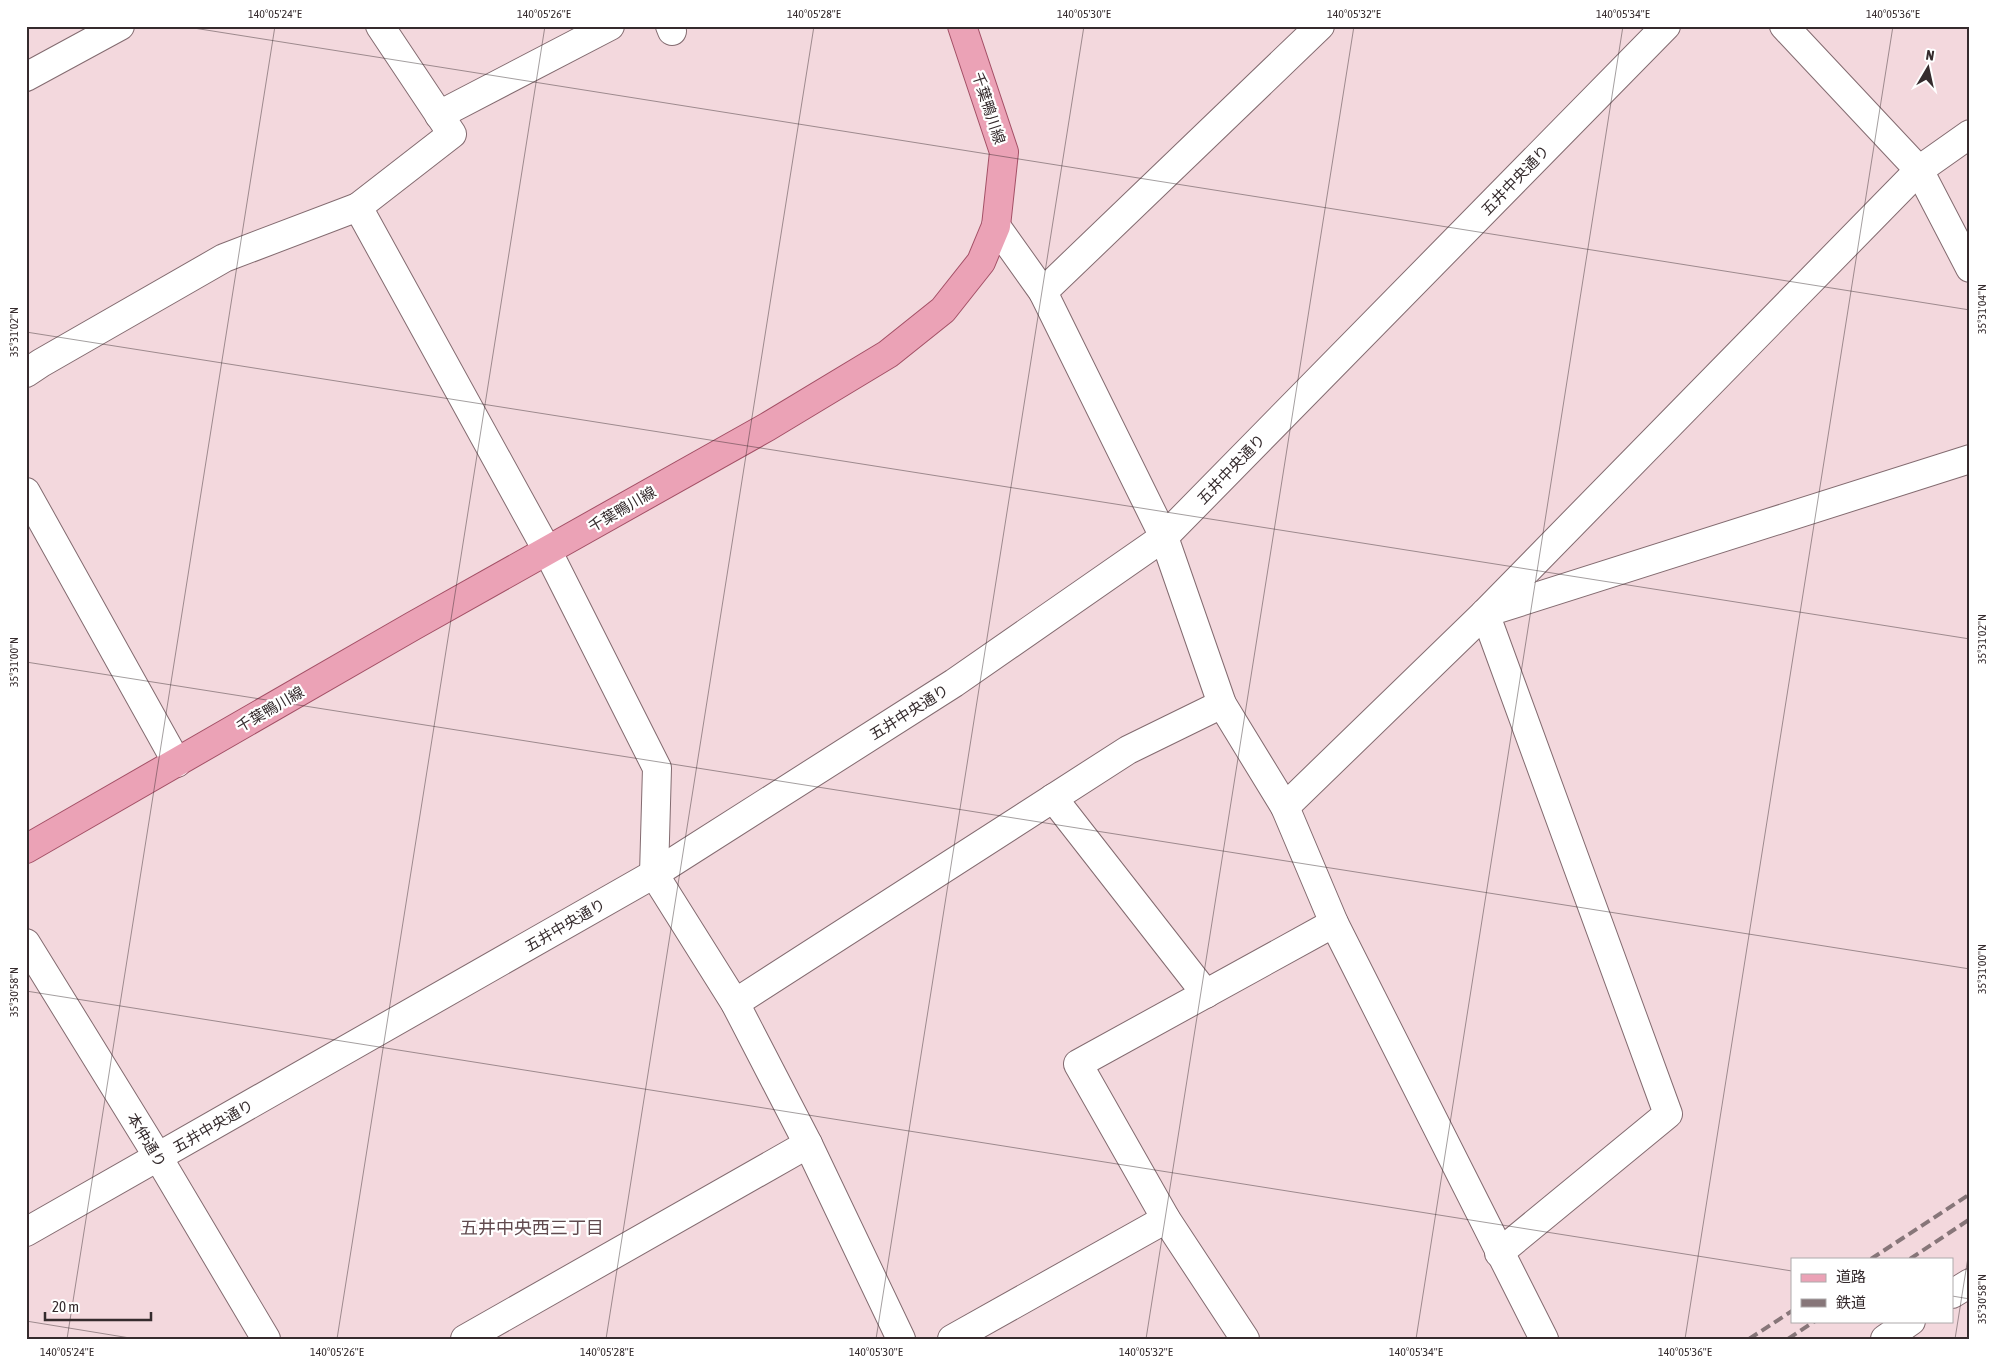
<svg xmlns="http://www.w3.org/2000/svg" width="1996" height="1365" font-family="'Asap Condensed','Noto Sans JP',sans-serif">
<rect width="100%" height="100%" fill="#f3d8dd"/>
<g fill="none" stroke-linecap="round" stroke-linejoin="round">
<g stroke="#836b70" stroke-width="30">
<g id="minor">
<path d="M380,26L452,134L358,207L548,552L657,768L654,874L735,1003L808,1144L901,1339"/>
<path d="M670,26L672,31"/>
<path d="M1784,26L1919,170L1970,268"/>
<path d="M26,77L120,26"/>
<path d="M439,115L610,26"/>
<path d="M996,226L1043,292L1164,537L1222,704L1285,807L1334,923L1544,1339"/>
<path d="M1043,292L1320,26"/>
<path d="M26,373L41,363L224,258L358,207"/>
<path d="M26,492L177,763"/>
<path d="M1053,798L1206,994"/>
<path d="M1285,807L1485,613L1919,170L1970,134"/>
<path d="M735,1003L1128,750L1222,704"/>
<path d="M1499,1253L1668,1114L1485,613L1970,459"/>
<path d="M1952,1294L1970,1283"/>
<path d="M465,1339L808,1144"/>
<path d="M952,1339L1166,1219"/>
<path d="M1245,1339L1166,1219L1078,1064L1334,923"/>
<path d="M1885,1339L1911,1321"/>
</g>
</g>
<g stroke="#836b70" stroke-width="30">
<g id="tertiary">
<path d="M26,943L158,1157L266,1339"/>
<path d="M26,1232L654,874L954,683L1164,537L1666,26"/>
</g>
</g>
<g stroke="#a35066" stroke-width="30">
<path id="primary" d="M26,849L413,626L767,427L888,354L943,310L981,262L996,226L1004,152L962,26"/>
</g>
<use href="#minor" stroke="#fff" stroke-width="28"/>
<use href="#tertiary" stroke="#fff" stroke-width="28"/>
<use href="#primary" stroke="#eba2b6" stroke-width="28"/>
<g stroke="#877679" stroke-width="4" stroke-dasharray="10 5" stroke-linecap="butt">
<path d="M1871,1259L1970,1194"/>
<path d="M1910,1259L1970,1219"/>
<path d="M1749,1339L1792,1311"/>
<path d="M1788,1339L1815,1321"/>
</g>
</g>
<path fill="none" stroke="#352b2d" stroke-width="1" stroke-opacity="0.45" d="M181,26L1970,310M26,332L1970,639M26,662L1970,969M26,991L1792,1271M1952,1296L1970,1299M26,1321L136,1339M67,1339L275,26M337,1339L545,26M606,1339L814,26M876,1339L1084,26M1146,1339L1354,26M1416,1339L1623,26M1685,1339L1893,26M1955,1339L1970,1245"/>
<g text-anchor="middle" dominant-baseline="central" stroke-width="4.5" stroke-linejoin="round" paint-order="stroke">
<g font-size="15" fill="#352b2d" stroke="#fff">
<text transform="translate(989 108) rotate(72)">千葉鴨川線</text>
<text transform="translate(1515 180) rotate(-46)">五井中央通り</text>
<text transform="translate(1231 469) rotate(-46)">五井中央通り</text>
<text transform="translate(622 509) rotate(-30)">千葉鴨川線</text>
<text transform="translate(270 709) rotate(-30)">千葉鴨川線</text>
<text transform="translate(909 712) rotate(-32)">五井中央通り</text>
<text transform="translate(565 925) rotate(-30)">五井中央通り</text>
<text transform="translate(213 1126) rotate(-30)">五井中央通り</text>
<text transform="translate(147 1140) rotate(59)">本仲通り</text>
</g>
<g font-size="18" fill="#614b4f" stroke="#fff">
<text x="532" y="1227">五井中央西三丁目</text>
</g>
</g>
<rect width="1996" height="1365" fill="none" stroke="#ffffff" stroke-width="55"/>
<rect x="1791" y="1258" width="162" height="65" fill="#ffffff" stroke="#aeaaab"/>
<rect x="1801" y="1274" width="25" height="8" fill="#eba2b6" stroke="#aeaaab"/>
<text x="1836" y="1282" font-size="15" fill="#352b2d">道路</text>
<rect x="1801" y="1299" width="25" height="8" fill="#877679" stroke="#aeaaab"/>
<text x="1836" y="1308" font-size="15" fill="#352b2d">鉄道</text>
<g transform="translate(1928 68) rotate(9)" stroke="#ffffff" stroke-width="4" paint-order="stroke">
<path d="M0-4L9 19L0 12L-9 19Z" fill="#352b2d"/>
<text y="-8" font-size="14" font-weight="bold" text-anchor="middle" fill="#352b2d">N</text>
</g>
<path d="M45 1312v8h106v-8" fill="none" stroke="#352b2d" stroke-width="2.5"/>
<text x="52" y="1312" font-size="15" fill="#352b2d" stroke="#ffffff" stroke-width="4" paint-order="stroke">20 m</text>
<rect x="28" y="28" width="1940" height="1310" fill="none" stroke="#352b2d" stroke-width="2"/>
<g font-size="12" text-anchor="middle" fill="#352b2d">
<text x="275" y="18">140°05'24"E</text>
<text x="544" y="18">140°05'26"E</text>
<text x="814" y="18">140°05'28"E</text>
<text x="1084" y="18">140°05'30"E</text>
<text x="1354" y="18">140°05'32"E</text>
<text x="1623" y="18">140°05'34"E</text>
<text x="1893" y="18">140°05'36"E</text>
<text transform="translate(1982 309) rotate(-90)" y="4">35°31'04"N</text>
<text transform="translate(14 332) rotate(-90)" y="4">35°31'02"N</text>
<text transform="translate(1982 639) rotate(-90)" y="4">35°31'02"N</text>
<text transform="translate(14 662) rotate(-90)" y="4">35°31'00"N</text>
<text transform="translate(1982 969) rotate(-90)" y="4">35°31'00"N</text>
<text transform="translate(14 992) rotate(-90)" y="4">35°30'58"N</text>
<text transform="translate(1982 1299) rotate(-90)" y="4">35°30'58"N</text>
<text x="67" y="1356">140°05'24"E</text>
<text x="337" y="1356">140°05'26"E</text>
<text x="607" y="1356">140°05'28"E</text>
<text x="876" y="1356">140°05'30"E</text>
<text x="1146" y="1356">140°05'32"E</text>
<text x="1416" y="1356">140°05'34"E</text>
<text x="1685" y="1356">140°05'36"E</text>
</g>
</svg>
